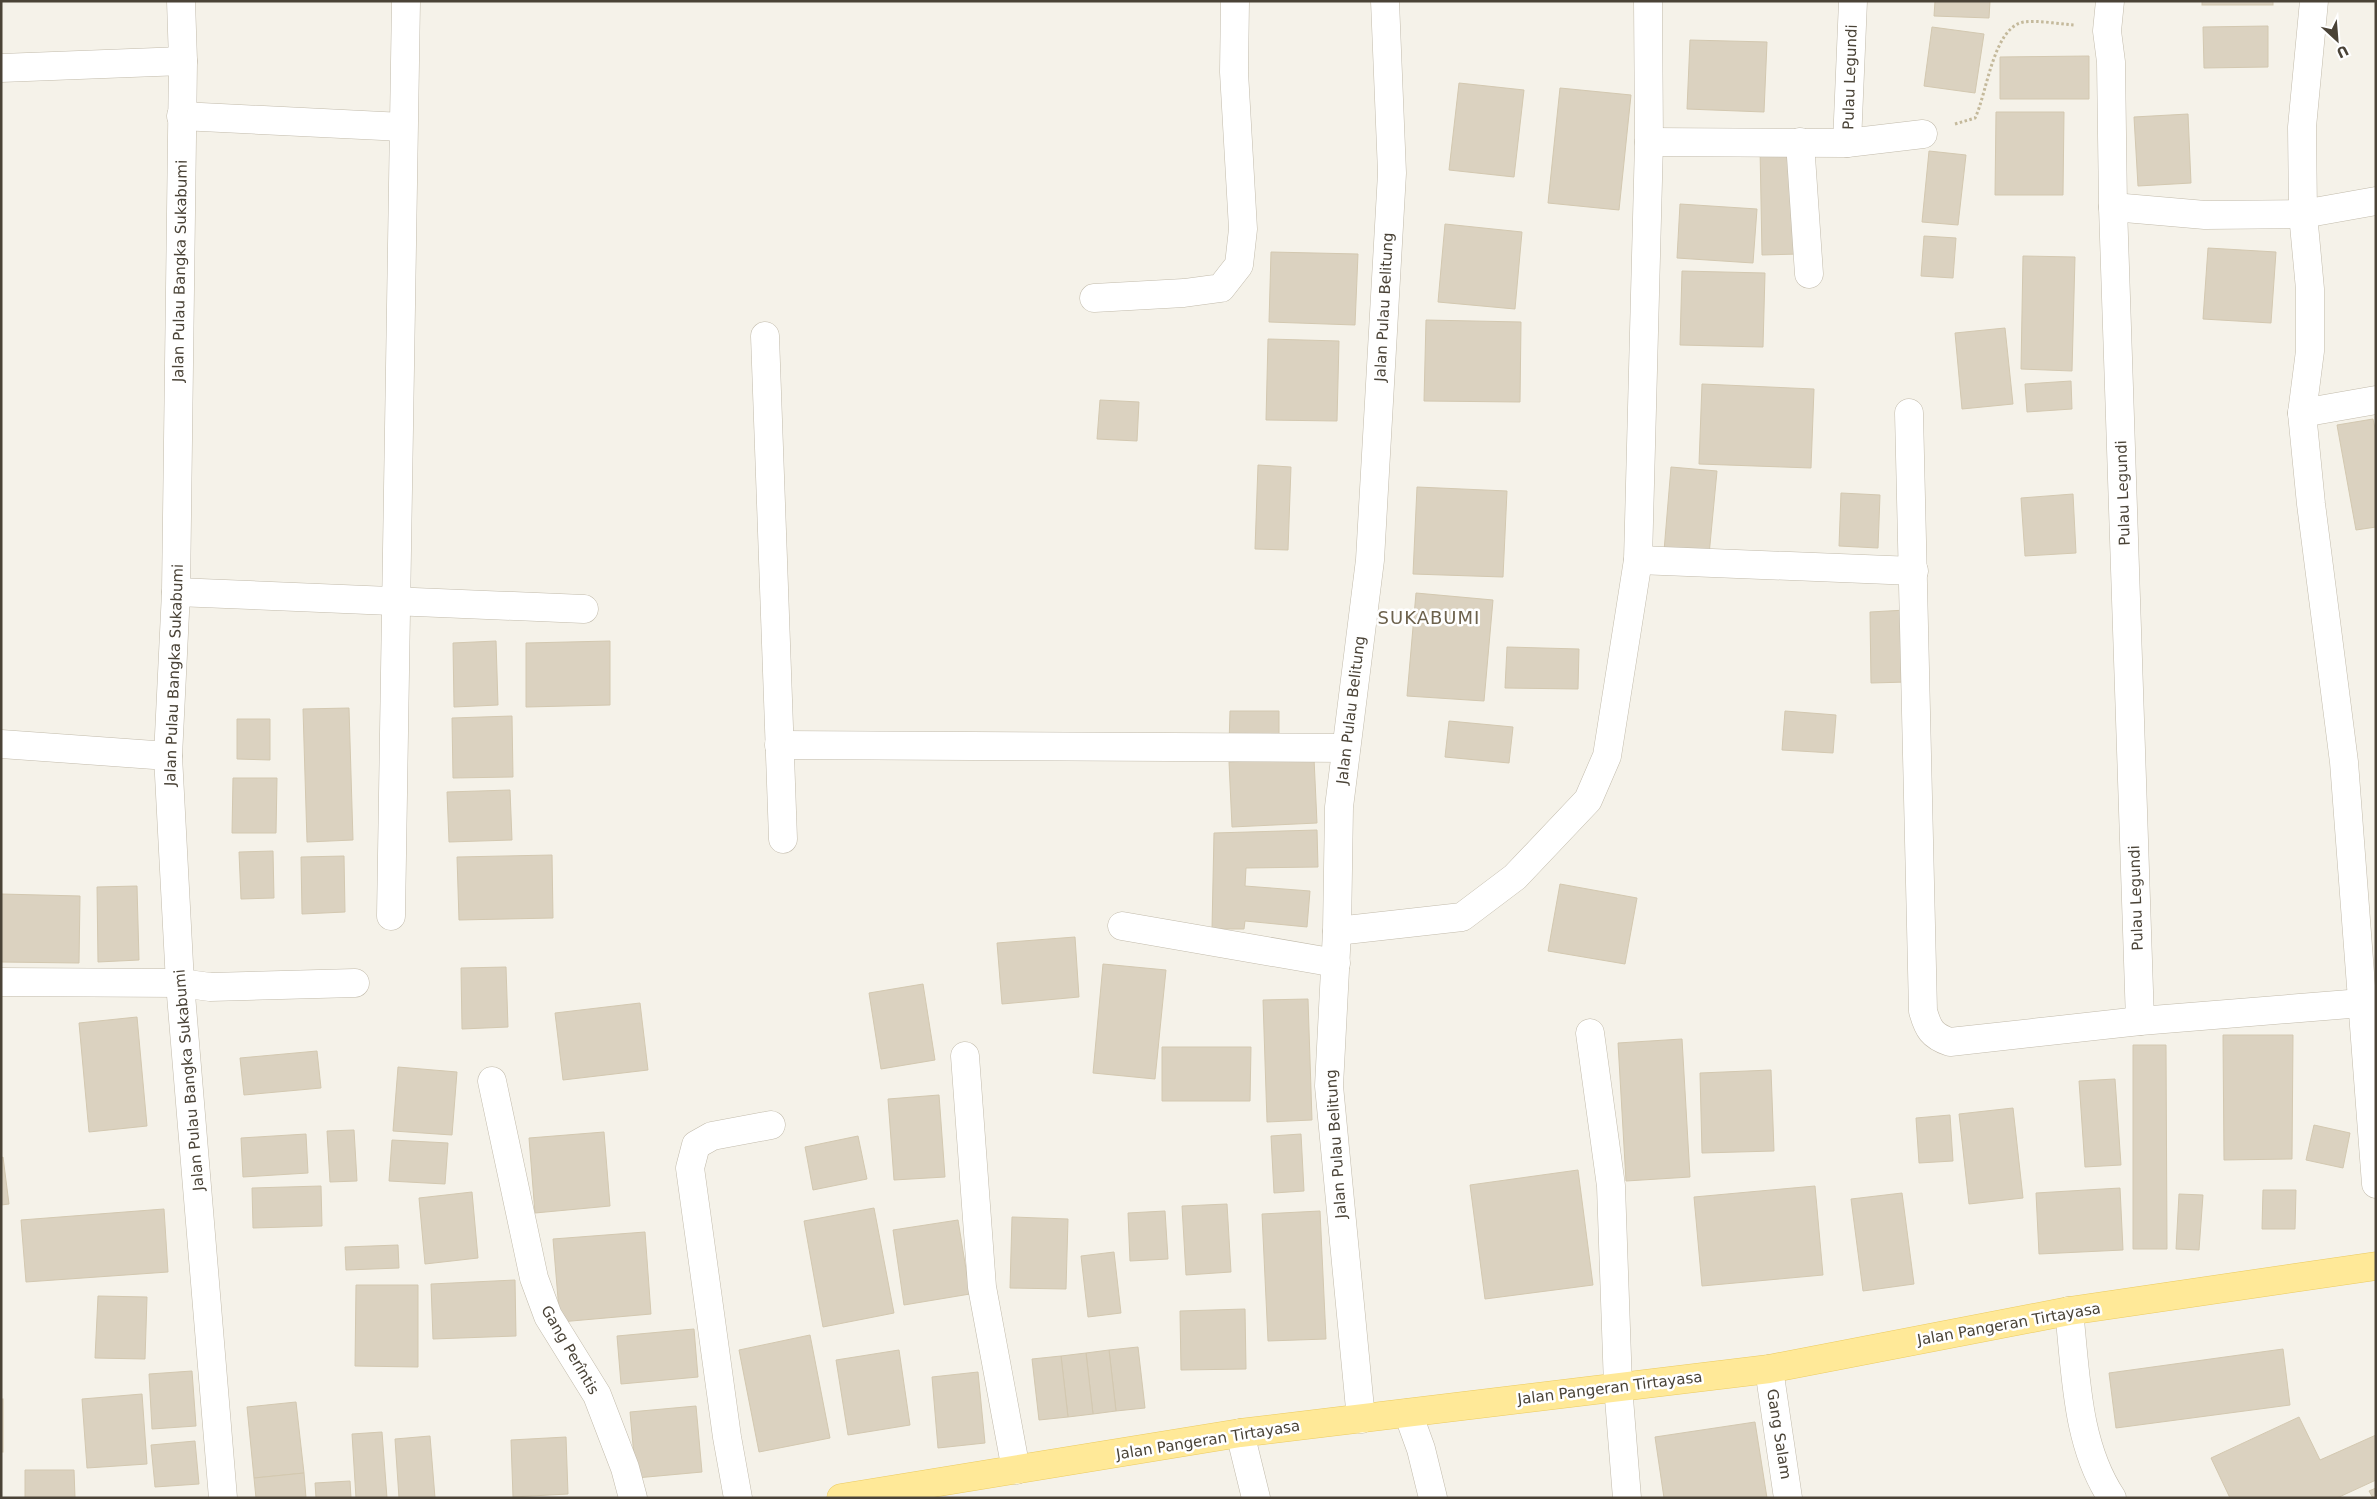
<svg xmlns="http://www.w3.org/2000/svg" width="2377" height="1499" font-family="'DejaVu Sans',sans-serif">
<rect width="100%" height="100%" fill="#f5f2e9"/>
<g fill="#dbd2c0" stroke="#d3c8b0">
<path d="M1935,1H1990L1989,18L1934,16Z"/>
<rect x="2202" y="1" width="71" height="4"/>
<path d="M2268,26V67L2204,68L2203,27Z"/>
<path d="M1932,27L1984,34L1975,93L1924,86Z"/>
<path d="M1690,40L1767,42L1764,112L1687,109Z"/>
<path d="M2089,56V99H2000V57Z"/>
<path d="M1459,83L1524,90L1514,177L1449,170Z"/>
<path d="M1560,88L1631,95L1619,210L1548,203Z"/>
<path d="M1996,112H2064L2063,195H1995Z"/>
<path d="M2188,114L2191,183L2138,186L2134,117Z"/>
<path d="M1797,146L1799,254L1762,255L1760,147Z"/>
<path d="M1929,151L1966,155L1958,225L1922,222Z"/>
<path d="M1680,204L1757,209L1753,263L1677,258Z"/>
<path d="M1445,224L1522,232L1515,309L1438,302Z"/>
<path d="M1924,236L1956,238L1953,278L1921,276Z"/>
<path d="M2208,248L2276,252L2271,323L2203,319Z"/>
<path d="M1271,252L1358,254L1355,325L1269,322Z"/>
<path d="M2023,256L2075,257L2072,371L2021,369Z"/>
<path d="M1682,271L1765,273L1763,347L1680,345Z"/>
<path d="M1426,320L1521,322L1520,402L1424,401Z"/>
<path d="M2005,328L2013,404L1962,409L1955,333Z"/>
<path d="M1268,339L1339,341L1337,421L1266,420Z"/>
<path d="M2071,381L2072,409L2027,412L2025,384Z"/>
<path d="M1702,384L1814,389L1811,468L1699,464Z"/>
<path d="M1100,400L1139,402L1137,441L1097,439Z"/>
<path d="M2373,419L2376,433V527L2356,530L2337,425Z"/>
<path d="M1258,465L1291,467L1288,550L1255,549Z"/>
<path d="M1671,467L1717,471L1709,555L1664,551Z"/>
<path d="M1417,487L1507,491L1503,577L1413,574Z"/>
<path d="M1841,493L1880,495L1878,548L1839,546Z"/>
<path d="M2073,494L2076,553L2025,556L2021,498Z"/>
<path d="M1416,593L1493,600L1484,701L1407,696Z"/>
<path d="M1906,610L1907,682L1871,683L1870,612Z"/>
<path d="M496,641L498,705L454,707L453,643Z"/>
<path d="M610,641V705L526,707V643Z"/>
<path d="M1507,647L1579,649L1578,689L1505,688Z"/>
<path d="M349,708L353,840L307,842L303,709Z"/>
<path d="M1230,711H1279V745H1229Z"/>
<path d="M1785,711L1836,715L1833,753L1782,750Z"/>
<path d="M512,716L513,777L453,778L452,718Z"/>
<path d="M237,719H270V760L237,759Z"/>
<path d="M1449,721L1513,727L1509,763L1445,757Z"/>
<path d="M1314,758L1317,823L1232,827L1229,762Z"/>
<path d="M233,778H277L276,833H232Z"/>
<path d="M510,790L512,840L449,842L447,792Z"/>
<path d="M1317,830L1318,867L1246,868L1245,886L1310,891L1307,927L1245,921L1244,929H1212L1214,833Z"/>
<path d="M273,851L274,898L241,899L239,852Z"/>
<path d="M552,855L553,918L459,920L457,857Z"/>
<path d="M344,856L345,912L302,914L301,857Z"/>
<path d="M1560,884L1637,898L1625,964L1548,951Z"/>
<path d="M137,886L139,960L98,962L97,887Z"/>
<path d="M1,894L80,896L79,963L1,962Z"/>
<path d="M1075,937L1079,997L1002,1004L997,943Z"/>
<path d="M1103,964L1166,970L1155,1079L1093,1073Z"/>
<path d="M506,967L508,1027L462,1029L461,968Z"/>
<path d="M923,984L935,1060L881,1069L869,993Z"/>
<path d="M1308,999L1312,1120L1267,1122L1263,1000Z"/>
<path d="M640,1003L648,1070L563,1080L555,1013Z"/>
<path d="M137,1017L147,1126L89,1132L79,1023Z"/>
<path d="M2223,1035H2293L2292,1159L2224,1160Z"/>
<path d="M1682,1039L1690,1177L1626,1181L1618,1043Z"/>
<path d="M2133,1045H2166L2167,1249H2133Z"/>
<path d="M1162,1047H1251L1250,1101H1162Z"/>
<path d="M317,1051L321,1088L244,1095L240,1058Z"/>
<path d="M398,1067L457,1072L452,1135L393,1131Z"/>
<path d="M1771,1070L1774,1151L1702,1153L1700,1073Z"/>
<path d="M2115,1079L2121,1165L2085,1167L2079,1081Z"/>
<path d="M939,1095L945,1177L894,1180L888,1099Z"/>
<path d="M2013,1108L2023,1198L1969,1204L1959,1114Z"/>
<path d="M1950,1115L1953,1161L1919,1163L1916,1118Z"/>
<path d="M2314,1125L2350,1133L2343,1168L2306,1160Z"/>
<path d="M354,1130L357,1181L330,1182L327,1131Z"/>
<path d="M604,1132L610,1206L535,1213L529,1138Z"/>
<path d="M306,1134L308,1173L243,1177L241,1138Z"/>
<path d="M1301,1134L1304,1191L1274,1193L1271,1136Z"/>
<path d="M858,1136L867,1179L813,1190L805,1147Z"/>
<path d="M392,1140L448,1143L445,1184L389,1181Z"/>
<path d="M3,1157L9,1204L1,1205V1158Z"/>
<path d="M1578,1170L1593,1285L1485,1299L1470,1185Z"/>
<path d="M321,1186L322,1226L253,1228L252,1188Z"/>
<path d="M1815,1186L1823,1275L1702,1286L1694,1197Z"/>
<path d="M2120,1188L2123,1250L2039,1254L2036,1193Z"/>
<path d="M2263,1190H2296L2295,1229H2262Z"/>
<path d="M472,1192L478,1258L425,1264L419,1198Z"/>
<path d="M1902,1193L1914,1284L1863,1291L1851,1199Z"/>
<path d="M2179,1194L2203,1195L2199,1250L2176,1249Z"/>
<path d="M1227,1204L1231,1272L1186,1275L1182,1206Z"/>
<path d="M874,1208L894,1313L823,1327L804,1221Z"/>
<path d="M164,1209L168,1272L26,1282L21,1220Z"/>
<path d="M1165,1211L1168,1259L1130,1261L1128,1213Z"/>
<path d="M1320,1211L1326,1339L1268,1341L1262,1214Z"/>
<path d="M1012,1217L1068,1219L1066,1289L1010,1288Z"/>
<path d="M958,1220L970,1294L904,1305L893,1230Z"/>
<path d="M645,1232L651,1314L560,1322L553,1239Z"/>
<path d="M398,1245L399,1268L346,1270L345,1247Z"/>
<path d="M1114,1252L1121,1313L1088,1317L1081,1256Z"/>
<path d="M515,1280L516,1336L433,1339L431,1284Z"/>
<path d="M356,1285H418V1367L355,1366Z"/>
<path d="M98,1296L147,1297L145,1359L95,1358Z"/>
<path d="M1245,1309L1246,1369L1181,1370L1180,1311Z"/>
<path d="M694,1329L698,1377L621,1384L617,1336Z"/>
<path d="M810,1335L830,1438L759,1452L739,1350Z"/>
<path d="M1138,1347L1145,1408L1116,1411L1109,1350Z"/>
<path d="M2283,1349L2290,1405L2116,1428L2109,1373Z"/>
<path d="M899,1350L910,1425L848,1435L836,1360Z"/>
<path d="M1109,1350L1116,1411L1093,1414L1086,1353Z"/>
<path d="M1086,1353L1093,1414L1068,1417L1061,1356Z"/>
<path d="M1061,1356L1068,1417L1039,1420L1032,1359Z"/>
<path d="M192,1371L196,1426L152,1429L149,1374Z"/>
<path d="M978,1372L985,1443L938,1448L932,1377Z"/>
<path d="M142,1394L147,1464L87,1468L82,1399Z"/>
<rect x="1" y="1399" width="2" height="53"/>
<path d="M296,1402L304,1473L254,1478L247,1407Z"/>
<path d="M696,1406L702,1472L636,1478L630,1412Z"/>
<path d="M2299,1417L2320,1460L2376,1435V1480L2337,1498H2230L2211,1458Z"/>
<path d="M1755,1422L1767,1498H1664L1655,1437Z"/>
<path d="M382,1432L387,1498H356L352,1434Z"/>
<path d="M430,1436L435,1498H399L395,1439Z"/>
<path d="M566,1437L568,1494L513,1497L511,1440Z"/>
<path d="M195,1441L199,1484L155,1487L151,1445Z"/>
<path d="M25,1470H74L75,1498H25Z"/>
<path d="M304,1473L306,1498H256L254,1478Z"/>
<path d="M350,1481L351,1498H316L315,1483Z"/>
<path d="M2376,1488V1498H2373L2369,1491Z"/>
</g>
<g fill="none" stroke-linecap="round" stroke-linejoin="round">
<g stroke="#c2bbab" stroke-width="29">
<g id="minor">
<path d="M181,1L183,61L176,592L168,756L180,983L223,1498"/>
<path d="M2110,1L2107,31L2111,62L2113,207L2140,1021"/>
<path d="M2314,1L2302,127L2303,214L2310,289V351L2302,413L2311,504L2344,762L2376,1184"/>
<path d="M1,68L183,61"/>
<path d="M181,116L403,127"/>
<path d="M1649,142L1847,143L1923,134"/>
<path d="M1800,142L1809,274"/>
<path d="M1847,143L1853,1"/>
<path d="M2113,207L2205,215L2303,214L2376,201"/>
<path d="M1094,298L1184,293L1221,288L1239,265L1243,229L1234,72L1235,1"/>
<path d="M765,336L783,839"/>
<path d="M1909,413L1923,1011C1928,1029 1932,1036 1950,1042L2140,1021L2362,1003"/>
<path d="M2302,413L2376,400"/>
<path d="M1638,560L1914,571"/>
<path d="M176,592L584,609"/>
<path d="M1,744L168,756"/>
<path d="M779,745L1346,748"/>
<path d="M391,916L406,1"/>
<path d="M1122,926L1336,963"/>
<path d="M1337,931L1462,917L1515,877L1588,800L1607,756L1638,560L1649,142L1648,1"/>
<path d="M1,982L180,983L210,987L355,983"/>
<path d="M1590,1033L1611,1186L1618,1386L1627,1498"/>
<path d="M965,1056L982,1287L1016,1470"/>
<path d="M492,1081L534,1278L548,1316L597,1395L625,1468L633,1498"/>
<path d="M2069,1311C2076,1373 2076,1444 2112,1498"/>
<path d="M1769,1369L1788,1498"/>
<path d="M1408,1413L1421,1449L1433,1498"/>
<path d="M1361,1419L1329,1086L1337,931L1339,807L1370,560L1392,173L1385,1"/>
<path d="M1240,1433L1256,1498"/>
<path d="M738,1498L727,1437L690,1168L696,1145L712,1136L771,1125"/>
</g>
</g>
<g stroke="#ebcb61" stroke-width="29">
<path id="major" d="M841,1498L1240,1433L1769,1369L2069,1311L2376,1266"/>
</g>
<path stroke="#c4b99b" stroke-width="3" stroke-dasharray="2.5 2.5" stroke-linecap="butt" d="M1955,124L1975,118C1987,94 1993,27 2024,22C2039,20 2058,24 2074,25"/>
<use href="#minor" stroke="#fff" stroke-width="28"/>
<use href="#major" stroke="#ffe998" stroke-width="28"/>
</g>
<g text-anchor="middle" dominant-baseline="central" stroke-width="5" stroke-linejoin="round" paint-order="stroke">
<g font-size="15" fill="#4a4337" stroke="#fff">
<text transform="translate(1850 77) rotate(-88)">Pulau Legundi</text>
<text transform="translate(180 271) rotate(-89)">Jalan Pulau Bangka Sukabumi</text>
<text transform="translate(1384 307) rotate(-87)">Jalan Pulau Belitung</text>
<text transform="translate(2123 493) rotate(-92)">Pulau Legundi</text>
<text transform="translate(174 675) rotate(-88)">Jalan Pulau Bangka Sukabumi</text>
<text transform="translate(1351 710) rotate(-83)">Jalan Pulau Belitung</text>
<text transform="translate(2136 898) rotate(-92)">Pulau Legundi</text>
<text transform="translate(189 1080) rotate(-95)">Jalan Pulau Bangka Sukabumi</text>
<text transform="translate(1336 1144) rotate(-94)">Jalan Pulau Belitung</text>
<text transform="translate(2009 1324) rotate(-10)">Jalan Pangeran Tirtayasa</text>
<text transform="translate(570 1350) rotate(60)">Gang Perîntis</text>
<text transform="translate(1610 1388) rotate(-7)">Jalan Pangeran Tirtayasa</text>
<text transform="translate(1779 1434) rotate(81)">Gang Salam</text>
<text transform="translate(1208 1440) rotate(-9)">Jalan Pangeran Tirtayasa</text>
</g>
<g font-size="18" letter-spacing="1" fill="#6d624d" stroke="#fff">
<text x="1429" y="617">SUKABUMI</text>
</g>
</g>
<rect width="2377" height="1499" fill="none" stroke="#4a4337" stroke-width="5"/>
<g transform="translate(2337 40) rotate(154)" stroke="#ffffff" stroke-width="4" paint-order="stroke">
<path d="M0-4L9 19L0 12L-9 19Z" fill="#4a4337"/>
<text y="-8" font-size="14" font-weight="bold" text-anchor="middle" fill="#4a4337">U</text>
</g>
</svg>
